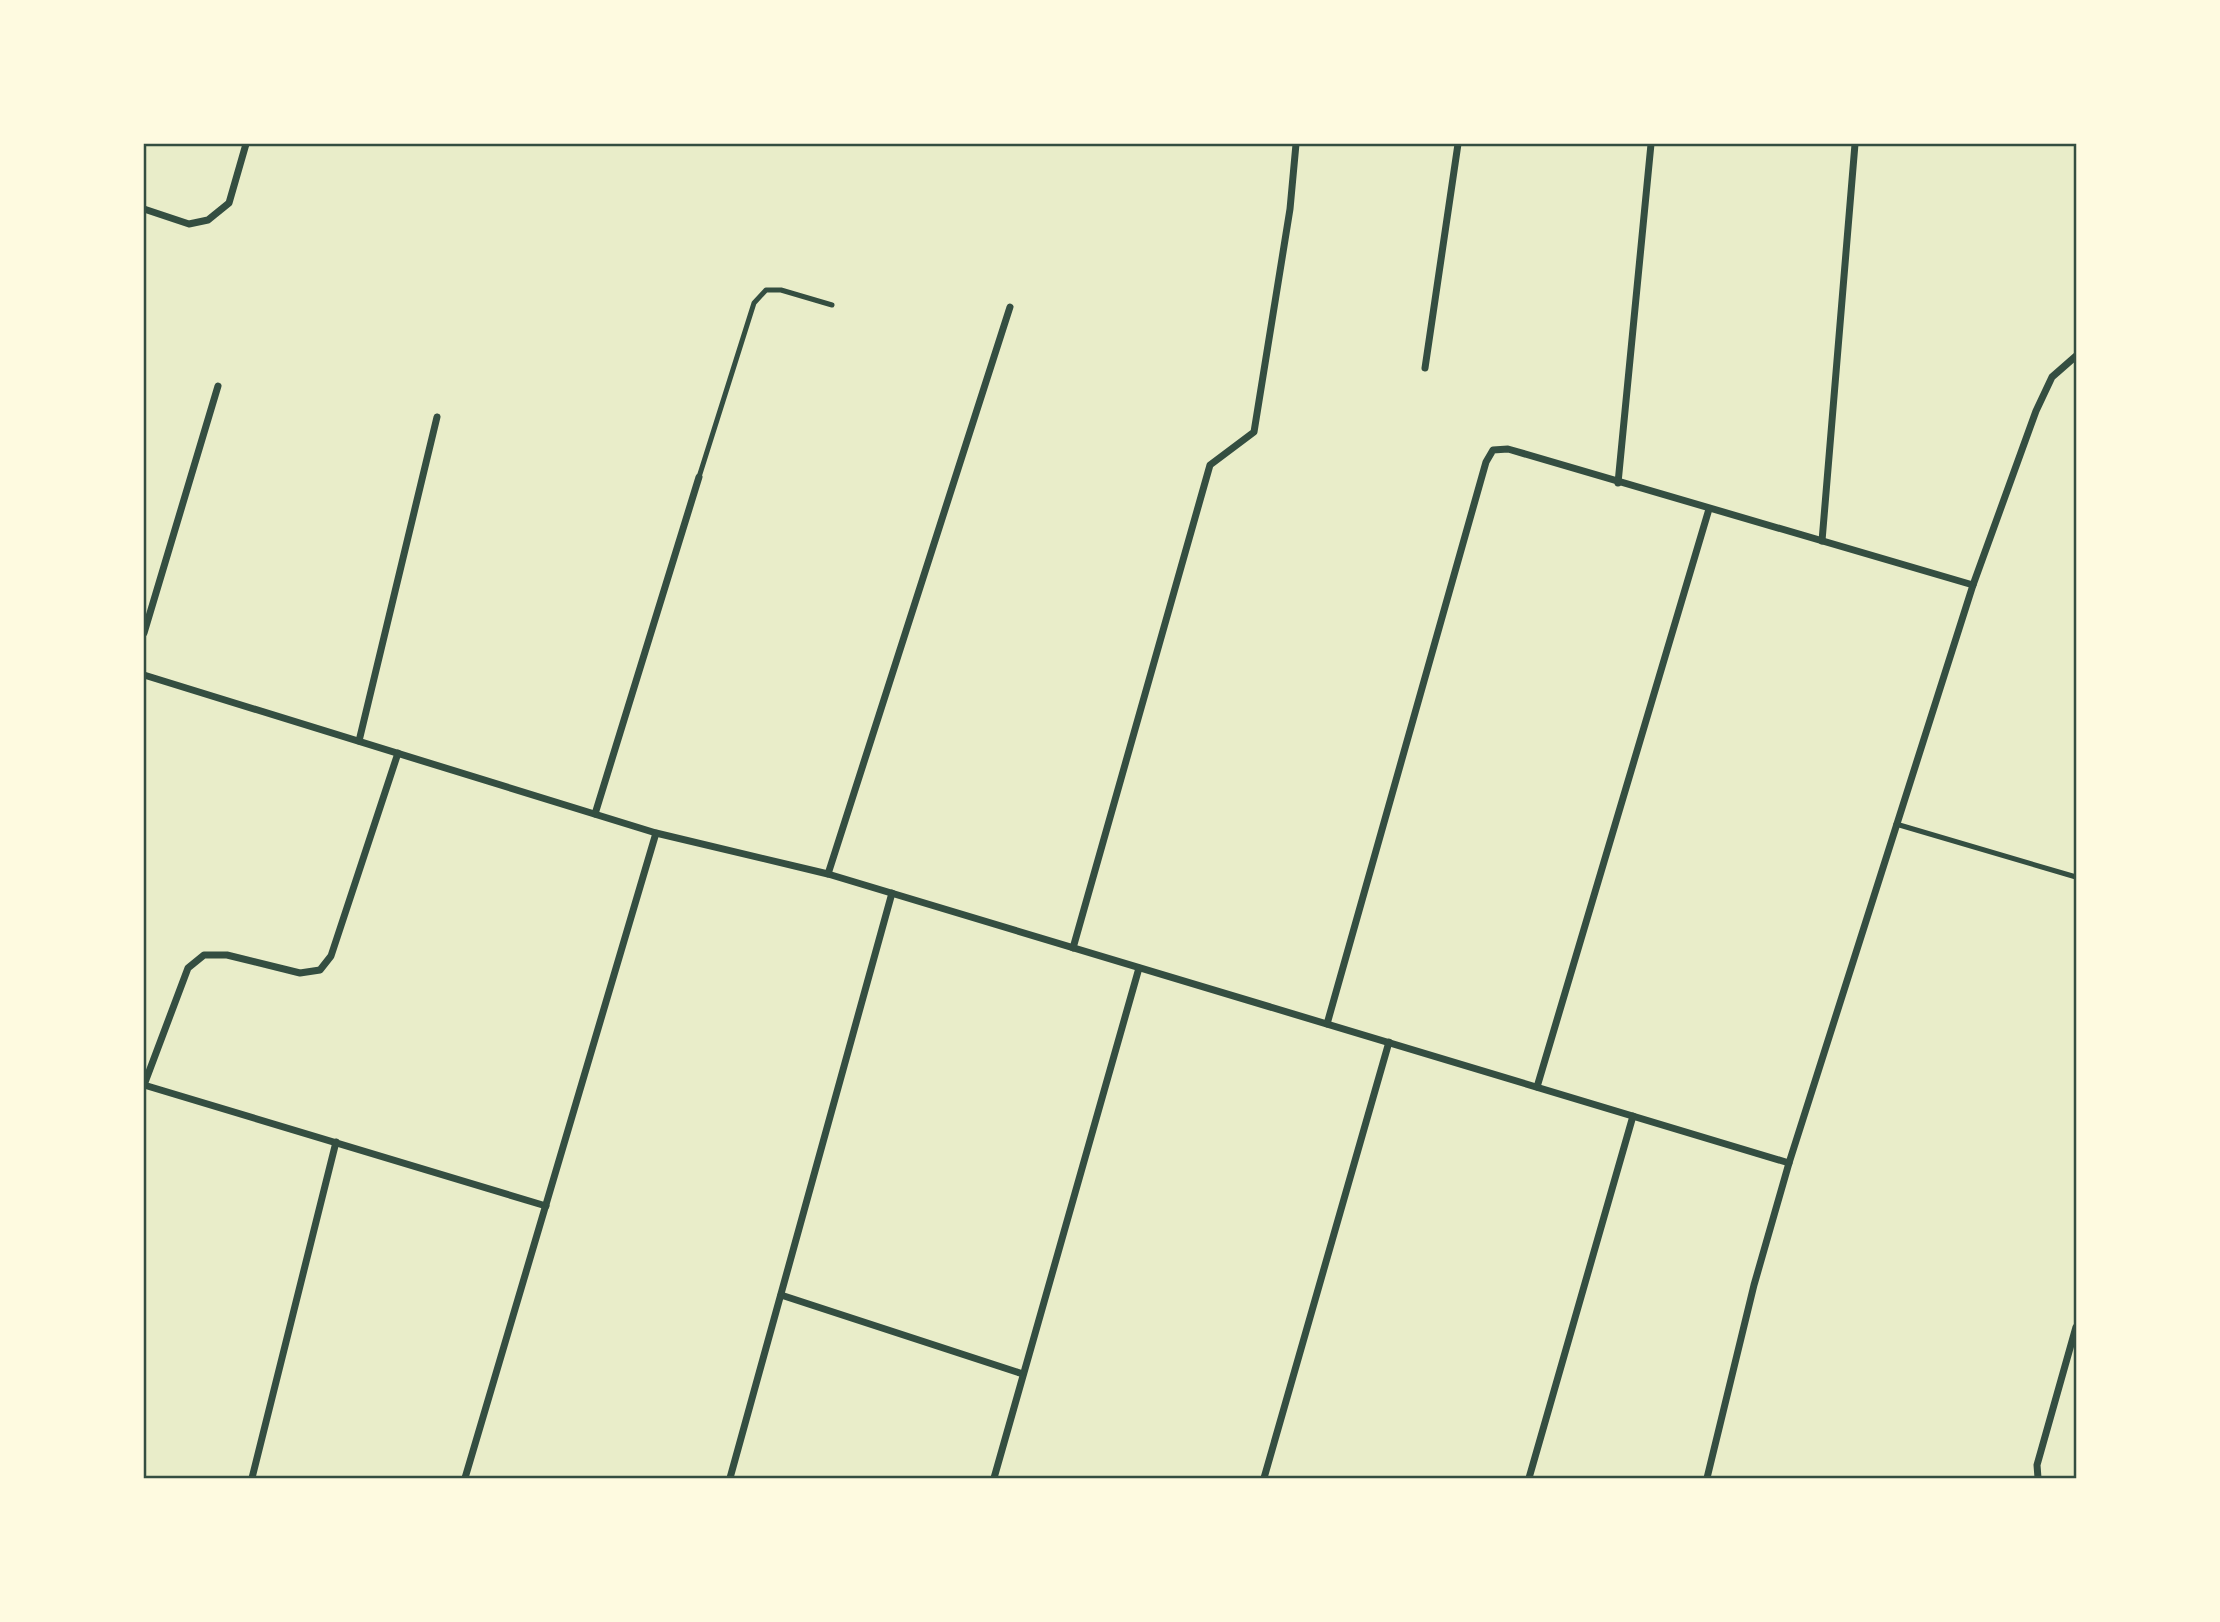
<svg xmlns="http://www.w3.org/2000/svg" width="2220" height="1622" font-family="'Archivo Narrow',sans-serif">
<rect width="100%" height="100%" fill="#e9edc9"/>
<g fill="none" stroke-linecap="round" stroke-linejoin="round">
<g stroke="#344e41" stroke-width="5">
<path d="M699,477L754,303L766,290H781L832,305"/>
<path d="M1896,824L2076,877"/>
</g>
<g stroke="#344e41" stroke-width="7">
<path d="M144,209L189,224L208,220L229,203L246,144"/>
<path d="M1425,368L1458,144"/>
<path d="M1618,483L1651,144"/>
<path d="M1822,541L1855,144"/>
<path d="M144,633L218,386"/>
<path d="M144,675L656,833L828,874L1789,1163"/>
<path d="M359,741L437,417"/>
<path d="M595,814L699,477"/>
<path d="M828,874L1010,307"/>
<path d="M1073,948L1210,465L1254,432L1290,209L1296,144"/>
<path d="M1327,1024L1486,462L1493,450L1508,449L1973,585"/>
<path d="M144,1085L188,968L204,955H227L300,973L320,970L331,956L398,753"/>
<path d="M144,1085L546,1206"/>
<path d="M1537,1087L1709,509"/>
<path d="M781,1295L1023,1374"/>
<path d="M252,1478L336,1142"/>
<path d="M465,1478L656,833"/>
<path d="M730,1478L892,893"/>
<path d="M994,1478L1139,968"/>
<path d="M1264,1478L1389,1042"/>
<path d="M1529,1478L1633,1116"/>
<path d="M1707,1478L1754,1285L1789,1163L1973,585L2036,411L2052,377L2076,356"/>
<path d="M2038,1478L2037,1465L2076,1327"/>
</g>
</g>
<rect width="2220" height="1622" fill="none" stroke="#fefae0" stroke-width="290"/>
<rect x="145" y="145" width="1930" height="1332" fill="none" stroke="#344e41" stroke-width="2.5"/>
</svg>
